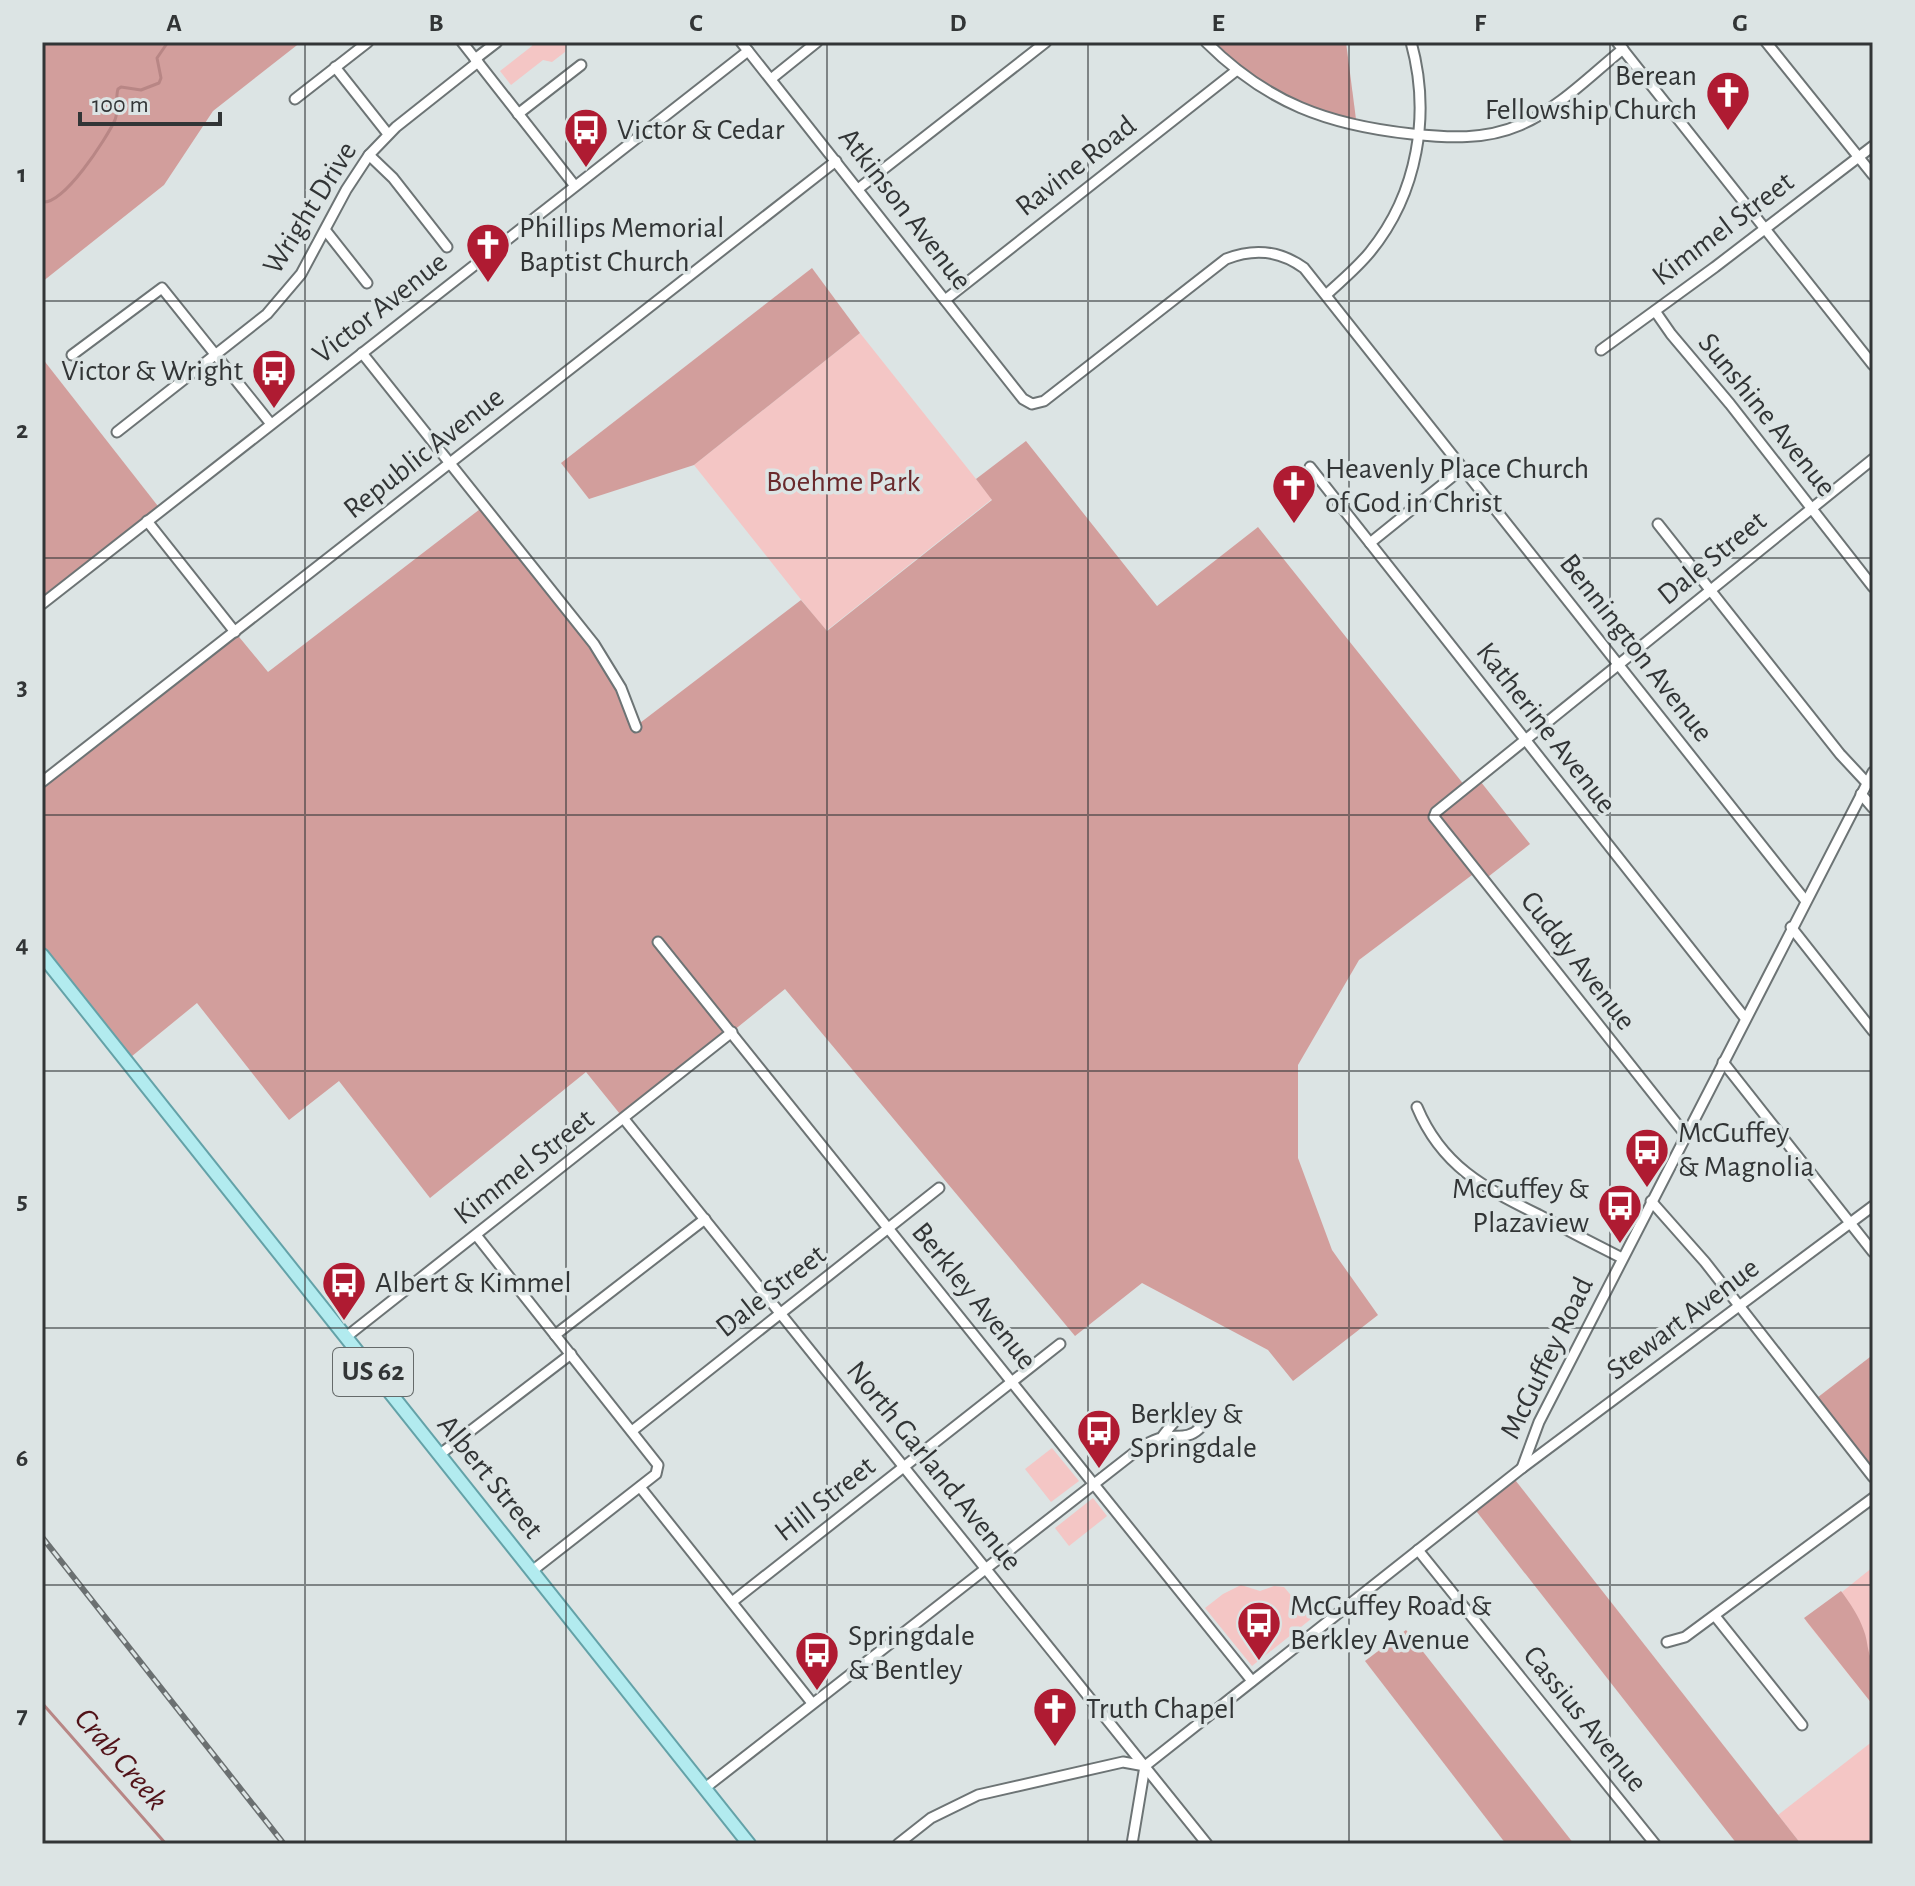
<svg xmlns="http://www.w3.org/2000/svg" width="1915" height="1886" font-family="'Alegreya Sans',sans-serif">
<rect width="100%" height="100%" fill="#dce4e4"/>
<g fill="#f4c6c5">
<path d="M533,42H567L565,52L552,62L543,60L511,85L500,71L532,46Z"/>
<path d="M860,333L992,499L826,631L694,465Z"/>
<path d="M1052,1448L1079,1481L1051,1502L1025,1469Z"/>
<path d="M1093,1498L1107,1516L1069,1546L1055,1528Z"/>
<path d="M1873,1567V1705L1806,1621Z"/>
<path d="M1241,1585L1260,1591L1274,1586L1284,1587L1311,1619L1252,1666L1205,1608L1223,1594Z"/>
<path d="M1873,1741V1844H1801L1778,1815Z"/>
</g>
<g fill="#d29e9c">
<path d="M42,42H301L213,111L164,185L42,282Z"/>
<path d="M1206,42H1346L1357,127L1294,106Z"/>
<path d="M812,268L860,333L694,465L589,499L561,463Z"/>
<path d="M42,358L161,510L42,604Z"/>
<path d="M1026,441L1157,606L1258,527L1465,786L1477,777L1530,844L1484,880L1476,872L1359,960L1298,1065V1158L1332,1250L1378,1315L1293,1381L1268,1350L1142,1283L1075,1336L785,989L624,1119L586,1072L430,1198L339,1081L289,1120L197,1003L126,1061L42,955V782L235,632L268,672L484,506L594,644L636,726L801,600L827,631L992,500L976,479Z"/>
<path d="M1870,1357L1873,1360V1477L1813,1401Z"/>
<path d="M1512,1476L1801,1844H1737L1473,1507Z"/>
<path d="M1841,1591C1850,1603 1859,1616 1864,1631C1868,1641 1867,1653 1873,1662V1705L1804,1618Z"/>
<path d="M1406,1630L1574,1844H1506L1365,1661Z"/>
</g>
<g fill="none" stroke-linecap="round" stroke-linejoin="round">
<g stroke="#b88685" stroke-width="3">
<path d="M42,202C64,205 106,139 115,120C119,110 115,98 118,89L121,87L141,90L159,83L161,78L157,58L168,42"/>
<path d="M42,1703L166,1844"/>
</g>
<g stroke="#6d7475" stroke-width="13">
<g id="minor">
<path d="M462,42L575,186"/>
<path d="M741,42L1023,399L1032,404L1044,401L1226,259C1254,248 1279,250 1304,268L1805,900"/>
<path d="M1206,42C1267,103 1328,125 1412,134C1449,138 1485,140 1520,125C1558,109 1591,75 1623,49"/>
<path d="M1617,42L1873,365"/>
<path d="M1766,42L1873,175"/>
<path d="M475,59L497,42"/>
<path d="M335,67L388,134"/>
<path d="M771,79L817,42"/>
<path d="M295,99L368,42"/>
<path d="M518,114L581,65"/>
<path d="M369,155L393,178L447,247"/>
<path d="M858,189L1046,42"/>
<path d="M326,231L367,283"/>
<path d="M1326,295C1341,281 1357,268 1370,252C1418,193 1431,114 1411,42"/>
<path d="M945,300L1237,70"/>
<path d="M1655,311L1671,334L1730,404L1873,587"/>
<path d="M1601,350L1715,267L1873,146"/>
<path d="M362,353L594,644L621,688L636,727"/>
<path d="M72,355L162,288L271,424"/>
<path d="M117,432L267,314L301,274L346,190L369,155L396,127L478,62"/>
<path d="M1310,467L1745,1018"/>
<path d="M147,521L235,632"/>
<path d="M1658,524L1840,754L1867,783"/>
<path d="M1370,543L1463,468"/>
<path d="M42,604L748,51"/>
<path d="M42,782L836,161"/>
<path d="M1861,794L1873,808"/>
<path d="M1791,927L1873,1031"/>
<path d="M658,942L1252,1681"/>
<path d="M1723,1062L1873,1252"/>
<path d="M1417,1107C1442,1167 1485,1188 1539,1215C1567,1230 1594,1244 1622,1258"/>
<path d="M624,1119L1207,1844"/>
<path d="M1685,1134L1434,817L1436,812L1873,459"/>
<path d="M1651,1201L1705,1262L1873,1477"/>
<path d="M476,1235L658,1465L656,1474L532,1571"/>
<path d="M555,1335L705,1219"/>
<path d="M346,1337L732,1032"/>
<path d="M632,1431L939,1188"/>
<path d="M439,1455L571,1354"/>
<path d="M1522,1468L1539,1422L1873,772"/>
<path d="M640,1487L812,1703"/>
<path d="M1418,1550L1655,1844"/>
<path d="M732,1602L1060,1344"/>
<path d="M1715,1616L1802,1725"/>
<path d="M1667,1642L1685,1637L1873,1498"/>
<path d="M705,1788L1144,1445C1151,1442 1158,1438 1165,1437C1179,1435 1188,1439 1199,1429V1420L1191,1413C1177,1415 1170,1427 1162,1437"/>
<path d="M898,1844L931,1818L978,1795L1123,1762L1145,1766"/>
<path d="M1132,1844L1145,1766L1522,1468L1873,1206"/>
</g>
</g>
<g stroke="#64a2a8" stroke-width="16">
<path id="major" d="M42,955L749,1844"/>
</g>
<use href="#minor" stroke="#fff" stroke-width="9"/>
<use href="#major" stroke="#b2ebef" stroke-width="12"/>
<g stroke="#6b7071" stroke-width="6">
<path id="rail" d="M42,1537L284,1844"/>
</g>
<use href="#rail" stroke="#dce4e4" stroke-width="3" stroke-dasharray="9" stroke-linecap="butt"/>
</g>
<path fill="none" stroke="#323536" stroke-width="2" stroke-opacity="0.55" d="M305,42V1844M566,42V1844M827,42V1844M1088,42V1844M1349,42V1844M1610,42V1844M42,301H1873M42,558H1873M42,815H1873M42,1071H1873M42,1328H1873M42,1585H1873"/>
<defs>
<g id="church-pin" transform="scale(2.3)"><path d="M0 17L-7.5 6A9.5 9.5 0 1 1 7.5 6Z" fill="#af1b32" stroke="#dce4e4"/><path d="M-1.2-6h2.4v3.5h3.3v2.4h-3.3V6h-2.4V-.1h-3.3v-2.4h3.3Z" fill="#fff"/></g>
<g id="bus-pin" transform="scale(2.3)"><path d="M0 17L-7.5 6A9.5 9.5 0 1 1 7.5 6Z" fill="#af1b32" stroke="#dce4e4"/><path d="M-5-6H5V4H4V6H2V4H-2V6H-4V4H-5ZM-3.5-4V0h7V-4ZM-3.5 1.2v1.5H-2V1.2ZM2 1.2v1.5H3.5V1.2Z" fill="#fff"/></g>
</defs>
<g fill-rule="evenodd">
<use href="#church-pin" x="1728" y="93"/>
<use href="#bus-pin" x="586" y="130"/>
<use href="#church-pin" x="488" y="245"/>
<use href="#bus-pin" x="274" y="371"/>
<use href="#church-pin" x="1294" y="486"/>
<use href="#bus-pin" x="1647" y="1150"/>
<use href="#bus-pin" x="1620" y="1206"/>
<use href="#bus-pin" x="344" y="1283"/>
<use href="#bus-pin" x="1099" y="1431"/>
<use href="#bus-pin" x="1259" y="1623"/>
<use href="#bus-pin" x="817" y="1653"/>
<use href="#church-pin" x="1055" y="1709"/>
</g>
<g text-anchor="middle" dominant-baseline="central" stroke-width="7" stroke-linejoin="round" paint-order="stroke">
<rect fill="#dce4e4" stroke="#656a6a" stroke-width="2" x="333" y="1348" width="80" height="48" rx="6"/>
<g font-size="28" font-weight="bold" fill="#323536">
<text x="373" y="1372">US 62</text>
</g>
<g font-size="30" fill="#323536" stroke="#dce4e4" text-anchor="start">
<text x="1697" y="76" text-anchor="end">Berean<tspan x="1697" dy="34">Fellowship Church</tspan></text>
<text x="617" y="130">Victor &amp; Cedar</text>
<text x="519" y="228">Phillips Memorial<tspan x="519" dy="34">Baptist Church</tspan></text>
<text x="243" y="371" text-anchor="end">Victor &amp; Wright</text>
<text x="1325" y="469">Heavenly Place Church<tspan x="1325" dy="34">of God in Christ</tspan></text>
<text x="1678" y="1133">McGuffey<tspan x="1678" dy="34">&amp; Magnolia</tspan></text>
<text x="1589" y="1189" text-anchor="end">McGuffey &amp;<tspan x="1589" dy="34">Plazaview</tspan></text>
<text x="375" y="1283">Albert &amp; Kimmel</text>
<text x="1130" y="1414">Berkley &amp;<tspan x="1130" dy="34">Springdale</tspan></text>
<text x="1290" y="1606">McGuffey Road &amp;<tspan x="1290" dy="34">Berkley Avenue</tspan></text>
<text x="848" y="1636">Springdale<tspan x="848" dy="34">&amp; Bentley</tspan></text>
<text x="1086" y="1709">Truth Chapel</text>
</g>
<g font-size="30" fill="#323536" stroke="#dce4e4">
<text transform="translate(1076 166) rotate(-38)">Ravine Road</text>
<text transform="translate(310 208) rotate(-58)">Wright Drive</text>
<text transform="translate(905 209) rotate(52)">Atkinson Avenue</text>
<text transform="translate(1723 229) rotate(-37)">Kimmel Street</text>
<text transform="translate(380 308) rotate(-38)">Victor Avenue</text>
<text transform="translate(1767 415) rotate(51)">Sunshine Avenue</text>
<text transform="translate(424 453) rotate(-38)">Republic Avenue</text>
<text transform="translate(1712 558) rotate(-39)">Dale Street</text>
<text transform="translate(1636 648) rotate(52)">Bennington Avenue</text>
<text transform="translate(1546 728) rotate(52)">Katherine Avenue</text>
<text transform="translate(1578 961) rotate(52)">Cuddy Avenue</text>
<text transform="translate(524 1167) rotate(-38)">Kimmel Street</text>
<text transform="translate(771 1291) rotate(-38)">Dale Street</text>
<text transform="translate(974 1296) rotate(51)">Berkley Avenue</text>
<text transform="translate(1683 1319) rotate(-37)">Stewart Avenue</text>
<text transform="translate(1547 1358) rotate(-64)">McGuffey Road</text>
<text transform="translate(934 1466) rotate(51)">North Garland Avenue</text>
<text transform="translate(490 1477) rotate(51)">Albert Street</text>
<text transform="translate(825 1499) rotate(-38)">Hill Street</text>
<text transform="translate(1585 1719) rotate(51)">Cassius Avenue</text>
</g>
<g font-size="30" fill="#6a292c" stroke="#dce4e4">
<text x="843" y="482">Boehme Park</text>
</g>
<g font-size="32" font-style="italic" fill="#511218" stroke="#dce4e4">
<text transform="translate(121 1759) rotate(49)">Crab Creek</text>
</g>
</g>
<rect width="1915" height="1886" fill="none" stroke="#dce4e4" stroke-width="88"/>
<path d="M80 112v12h140v-12" fill="none" stroke="#323536" stroke-width="4"/>
<text x="92" y="112" font-size="24" fill="#323536" stroke="#dce4e4" stroke-width="6" paint-order="stroke">100 m</text>
<rect x="44" y="44" width="1827" height="1798" fill="none" stroke="#323536" stroke-width="3"/>
<g font-size="26" text-anchor="middle" font-weight="bold" fill="#323536">
<text x="174" y="31">A</text>
<text x="436" y="31">B</text>
<text x="696" y="31">C</text>
<text x="958" y="31">D</text>
<text x="1218" y="31">E</text>
<text x="1480" y="31">F</text>
<text x="1740" y="31">G</text>
<text x="22" y="182">1</text>
<text x="22" y="438">2</text>
<text x="22" y="695">3</text>
<text x="22" y="952">4</text>
<text x="22" y="1209">5</text>
<text x="22" y="1466">6</text>
<text x="22" y="1723">7</text>
</g>
</svg>
